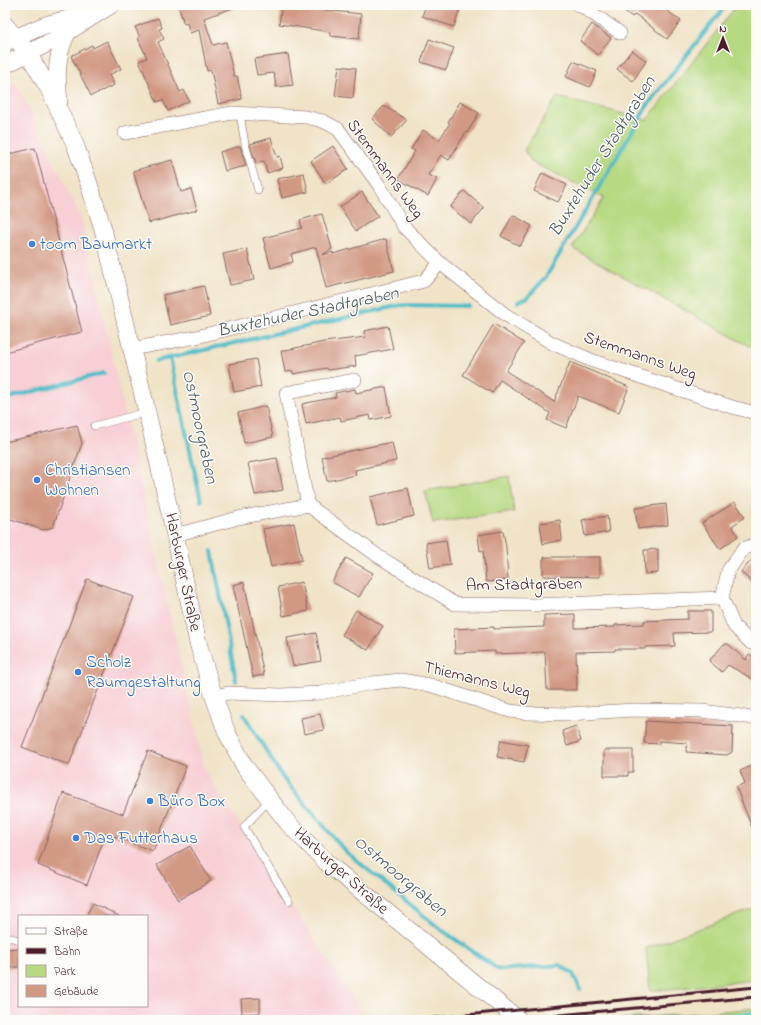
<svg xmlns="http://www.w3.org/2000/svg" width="761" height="1025" font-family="'Indie Flower',sans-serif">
<rect width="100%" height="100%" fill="#fdfcf7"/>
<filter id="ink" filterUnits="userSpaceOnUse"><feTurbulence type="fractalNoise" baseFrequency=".025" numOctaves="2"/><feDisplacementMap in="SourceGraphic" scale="8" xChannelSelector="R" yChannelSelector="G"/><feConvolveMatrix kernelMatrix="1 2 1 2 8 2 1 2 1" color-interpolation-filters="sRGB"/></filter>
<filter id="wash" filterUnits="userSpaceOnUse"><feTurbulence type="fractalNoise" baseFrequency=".012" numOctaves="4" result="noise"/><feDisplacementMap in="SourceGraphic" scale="16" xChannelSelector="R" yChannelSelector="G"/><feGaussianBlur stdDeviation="0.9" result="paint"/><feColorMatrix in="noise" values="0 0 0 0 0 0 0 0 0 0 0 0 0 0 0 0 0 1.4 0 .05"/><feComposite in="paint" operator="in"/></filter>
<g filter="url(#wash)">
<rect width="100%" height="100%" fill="#f0e3c7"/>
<path fill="#f7cfd4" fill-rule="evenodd" d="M17,84L81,218L205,771L362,1013L287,1020H5V88ZM19,916H147V1006H19Z"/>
<g fill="#b6d981" stroke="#807c56">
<path d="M737,5H756V350L572,248L604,198L532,162L524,150L557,97L647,120Z"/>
<path d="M509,476L514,512L433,523L425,491Z"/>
<path d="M756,908V980L650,991L646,948Z"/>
<path d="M756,1008V1020H714L713,1012Z"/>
</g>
<path fill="#90b96f" stroke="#6d6c4d" d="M713,1012L714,1020H610Z"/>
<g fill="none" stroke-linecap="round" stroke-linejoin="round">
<g stroke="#4dbbc6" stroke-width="4">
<path d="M518,302L528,297L546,277L647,106L726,5"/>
<path d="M170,358L201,501"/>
<path d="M156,361L401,305L468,306"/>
<path d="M5,399L104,373"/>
<path d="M212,551L236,681"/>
<path d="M244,715L283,778L345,851L439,928L499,970L560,965L573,974L580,989"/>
<path d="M685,1020L756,1013"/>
</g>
</g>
<g id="blocks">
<g fill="#d19883">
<path d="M178,5H236V7L204,18L213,45L226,42L234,76H237L242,99L218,104L211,70L207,71L199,30L190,33L187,23L184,24Z"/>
<path d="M282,5H307L316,7V9L361,14L359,39L330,36V32L279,24Z"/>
<path d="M426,5H461L454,27L422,16Z"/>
<path d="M617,5H659L681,21L667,39L635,14L632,17Z"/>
<path d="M158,18L162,28L159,29L164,39L158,42L180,92L184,90L189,101L168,111L163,100L157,102L139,61L147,58L138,38L140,37L135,27Z"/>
<path d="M592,24L611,38L598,55L580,41Z"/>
<path d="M429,39L454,48L446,70L421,62Z"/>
<path d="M107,41L121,69L109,75L114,85L91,96L71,56L92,45L93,48Z"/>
<path d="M632,50L646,61L633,81L617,69Z"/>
<path d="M288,54L293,85L276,87L274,73L257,75L254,59Z"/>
<path d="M573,61L597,71L590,87L566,77Z"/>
<path d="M339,66L356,68L353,98L335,96Z"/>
<path d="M460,102L479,113L467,133L466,132L449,160L441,155L428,175L437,179L428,196L398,179L415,151L411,149L423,130L439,140L450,123L448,122Z"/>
<path d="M384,106L407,120L391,137L372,119Z"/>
<path d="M271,138L277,157L280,156L283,168L267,173L264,161L256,163L250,144Z"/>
<path d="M240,146L246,166L225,171L220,152Z"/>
<path d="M333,146L348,169L326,184L311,161Z"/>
<path d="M35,148L82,332L5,352V155Z"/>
<path d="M172,160L181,192L191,189L197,210L149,223L133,171Z"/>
<path d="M304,173L308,192L282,198L277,179Z"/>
<path d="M542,173L567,185L558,202L534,191Z"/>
<path d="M464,191L484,208L471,224L450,207Z"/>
<path d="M362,192L378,216L356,231L340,207Z"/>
<path d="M322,214L332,249L322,255L333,252V254L386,239L394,271L326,288L316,247L291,254L293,262L271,268L263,238L302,228L300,220Z"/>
<path d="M513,215L532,226L520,246L501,236Z"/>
<path d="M247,249L254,280L230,285L223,254Z"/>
<path d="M204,286L210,316L170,325L163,295Z"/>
<path d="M494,324L524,343L506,371L554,402L570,362L629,387L619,412L578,396L566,428L547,420L550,413L500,380L492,393L463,375Z"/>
<path d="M388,326L393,349L355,356L356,366L328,370L327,368L293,374V371L285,372L281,351L324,342L366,337L364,331Z"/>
<path d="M256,359L261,387L234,392L229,364Z"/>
<path d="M386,387L391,416L371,420L370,415L341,421L340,417L306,424L302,404L336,397L335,393L355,389L356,393Z"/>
<path d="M266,406L273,437L244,443L238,413Z"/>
<path d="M77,425L82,443L53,527L43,530L5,517V442Z"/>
<path d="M392,442L396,461L355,470L356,475L327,481L322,457Z"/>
<path d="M277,458L283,490L255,495L248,463Z"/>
<path d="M408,488L414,516L377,525L370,497Z"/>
<path d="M735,502L745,517L732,526L738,536L720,549L702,523Z"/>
<path d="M666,504L668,525L638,529L635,508Z"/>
<path d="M607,516L609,532L585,536L582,520Z"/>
<path d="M560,520L562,540L543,544L540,523Z"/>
<path d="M294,523L302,560L271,567L263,529Z"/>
<path d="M503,531L506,547L508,580L486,582L483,550L480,551L478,535Z"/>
<path d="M446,540L450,565L430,568L426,543Z"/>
<path d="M658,549V573L645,574L644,550Z"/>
<path d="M756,555V586L741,572Z"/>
<path d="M544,557H600V577L543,576V559H545Z"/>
<path d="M346,558L373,573L359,597L332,582Z"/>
<path d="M87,579L134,597L69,765L22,747Z"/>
<path d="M244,582L264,675L253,677L233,585Z"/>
<path d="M302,582L308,611L283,616L278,587Z"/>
<path d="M356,610L383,626L368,650L342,635Z"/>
<path d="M688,611H711V632L674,633L675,646L645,647V649H615V651L576,652L577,690H547L545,652L495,654V651L455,653L454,629L494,627V629L544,627V615L575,614V628L615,627V625L644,624V621L688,619Z"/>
<path d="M316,633L321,661L293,666L287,638Z"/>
<path d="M724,644H728L746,660L749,654L756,659V681L728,665L722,672L709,661Z"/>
<path d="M320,714L324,730L304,734L301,718Z"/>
<path d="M646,721L733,726L732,752L727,755L686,752L687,743L659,741V744L644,743Z"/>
<path d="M576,726L581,741L567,746L562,731Z"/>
<path d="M501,740L528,745L524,762L497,757Z"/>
<path d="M604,750H633V772H628V776H604Z"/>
<path d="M148,751L186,766L153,851L106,833L87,885L38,865L63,793L123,814Z"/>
<path d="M756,764V835H755L736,787L745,783L740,771Z"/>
<path d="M190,846L211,881L178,900L157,865Z"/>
<path d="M93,903L119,916H86Z"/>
<path d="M19,948V967L5,968V949Z"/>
<path d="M260,998V1013L242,1014L241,999Z"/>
</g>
</g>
</g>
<g filter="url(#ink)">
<use href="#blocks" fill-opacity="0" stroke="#846462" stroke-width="1"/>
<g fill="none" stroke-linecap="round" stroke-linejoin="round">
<g stroke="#846462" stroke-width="8">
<g id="service">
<path d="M240,114L245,144L258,190"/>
<path d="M94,426L147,412"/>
<path d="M270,799L244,827L289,901"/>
<path d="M5,936L19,940"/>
</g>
</g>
<g stroke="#846462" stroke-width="14">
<g id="minor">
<path d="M578,5L585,8L620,33"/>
<path d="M125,133L232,113L306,117L323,121L338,129L379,185L404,227L440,263L506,315L552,343L593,361L732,407L756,413"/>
<path d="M131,349L196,337L424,281L440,263"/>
<path d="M308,505L286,393L355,380"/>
<path d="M175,535L238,518L308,505L378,556L455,604L532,605L722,598"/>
<path d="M756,544L743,549L728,571L722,598L734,626L751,643L756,644"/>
<path d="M214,697L228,693L281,695L320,693L372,683L401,680L430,685L491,705L510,711L527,713L568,714L634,710L702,711L741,716L756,719"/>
</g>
</g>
<g stroke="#846462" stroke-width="18">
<g id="tertiary">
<path d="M5,25L28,53L49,89L75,144L89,184L103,229L147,412L175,535L198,643L214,697L227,733L245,767L288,823L327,863L519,1020"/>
<path d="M6,42L45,25L87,14"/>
<path d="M5,65L54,40L111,5"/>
<path d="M59,101C56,77 56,55 67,33"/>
</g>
</g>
<use href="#service" stroke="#fff" stroke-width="7"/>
<use href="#minor" stroke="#fff" stroke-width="13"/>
<use href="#tertiary" stroke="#fff" stroke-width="17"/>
<g stroke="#4a1f2b" stroke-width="3">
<path d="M414,1020L756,987"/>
<path d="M504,1020L756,997"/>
</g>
</g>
</g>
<g fill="#3f7fe0" stroke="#fdfcf7" stroke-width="1.5">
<circle cx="32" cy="244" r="4"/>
<circle cx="37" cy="480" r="4"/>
<circle cx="78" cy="672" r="4"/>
<circle cx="150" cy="801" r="4"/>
<circle cx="76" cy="838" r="4"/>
</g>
<g text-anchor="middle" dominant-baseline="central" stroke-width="3" stroke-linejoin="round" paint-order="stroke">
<g font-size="17" fill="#4a1f2b" stroke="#fdfcf7">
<text transform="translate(385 169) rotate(54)">Stemmanns Weg</text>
<text transform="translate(640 356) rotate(19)">Stemmanns Weg</text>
<text transform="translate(183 572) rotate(78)">Harburger Straße</text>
<text transform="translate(524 585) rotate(-1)">Am Stadtgraben</text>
<text transform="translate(477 680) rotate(14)">Thiemanns Weg</text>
<text transform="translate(341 871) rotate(42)">Harburger Straße</text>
</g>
<g font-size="17" fill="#366cbe" stroke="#fdfcf7" text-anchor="start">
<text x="40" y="244">toom Baumarkt</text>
<text x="45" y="470">Christiansen<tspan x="45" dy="20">Wohnen</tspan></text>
<text x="86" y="662">Scholz<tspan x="86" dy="20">Raumgestaltung</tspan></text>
<text x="158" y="801">Büro Box</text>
<text x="84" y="838">Das Futterhaus</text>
</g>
<g font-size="18" font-style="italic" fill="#4b5d69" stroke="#fdfcf7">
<text transform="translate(603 157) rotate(-58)">Buxtehuder Stadtgraben</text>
<text transform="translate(308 313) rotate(-12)">Buxtehuder Stadtgraben</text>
<text transform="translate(199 427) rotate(78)">Ostmoorgraben</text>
<text transform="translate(400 877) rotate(40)">Ostmoorgraben</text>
</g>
</g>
<rect width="761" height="1025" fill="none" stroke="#fdfcf7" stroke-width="20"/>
<rect x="18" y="915" width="130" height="92" fill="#fdfcf7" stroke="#b5a4a5"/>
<rect x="26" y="928" width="20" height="6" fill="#ffffff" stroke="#b5a4a5"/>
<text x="54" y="935" font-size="12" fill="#4a1f2b">Straße</text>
<rect x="26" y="948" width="20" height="6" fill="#4a1f2b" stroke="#b5a4a5"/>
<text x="54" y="955" font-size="12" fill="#4a1f2b">Bahn</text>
<rect x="26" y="965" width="20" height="12" fill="#b6d981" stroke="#b5a4a5"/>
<text x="54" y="975" font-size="12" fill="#4a1f2b">Park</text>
<rect x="26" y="985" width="20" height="12" fill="#d19883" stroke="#b5a4a5"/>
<text x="54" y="995" font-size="12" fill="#4a1f2b">Gebäude</text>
<g transform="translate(723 38)" stroke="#fdfcf7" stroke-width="3" paint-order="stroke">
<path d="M0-3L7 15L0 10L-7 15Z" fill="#4a1f2b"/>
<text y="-6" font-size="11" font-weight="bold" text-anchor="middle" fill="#4a1f2b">N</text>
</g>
</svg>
